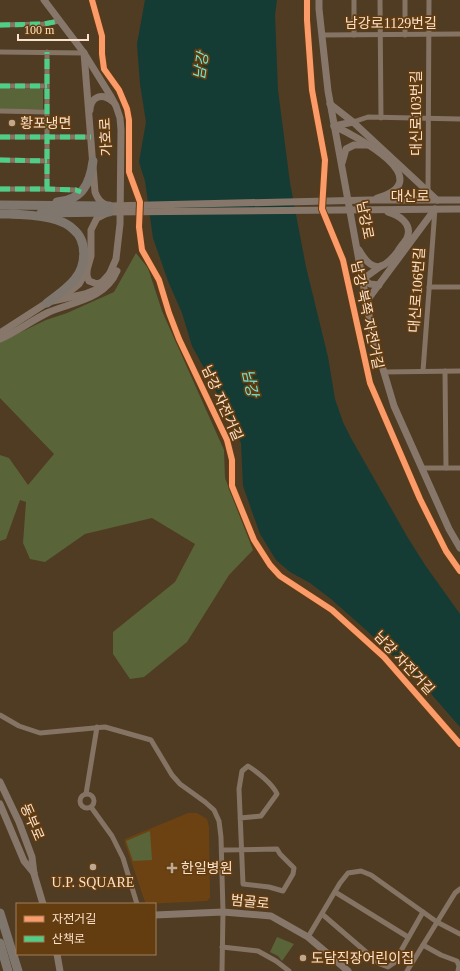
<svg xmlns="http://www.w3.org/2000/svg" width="460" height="971" font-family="'Times New Roman','Noto Sans KR',serif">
<rect width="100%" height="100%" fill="#503b23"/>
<path fill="#6d4212" d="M188,813H197L207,819L209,827L210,898L207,901L147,904L145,902L125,843V839Z"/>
<g fill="#5a6439">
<rect x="0" y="89" width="43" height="20"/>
<path d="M136,253L148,268L162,311L224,450L225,478L253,550L229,575L187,642L144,677L130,679L113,654V632L175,582L195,544L152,518L85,534L45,562L30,559L23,543L26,502L20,500L6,539L0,541V455L9,458L28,485L54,454L0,398V342L46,320L67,313L114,292Z"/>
<path d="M150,831L152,860L133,861L126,841Z"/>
<path d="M277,937L294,944L282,961L278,956L270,952Z"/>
</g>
<path fill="#143c34" d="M145,0H277L275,15L278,90L290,183L306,267L328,357L335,399L343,422L352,440L408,538L425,565L460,614V727L426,688L366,630L331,599L310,583L290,572L276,560L260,534L243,486L241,443L211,381L192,346L182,313L168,281L153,238L145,181L139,162L146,122L140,84L137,44Z"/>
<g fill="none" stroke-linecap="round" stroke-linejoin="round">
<g stroke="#857363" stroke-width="5">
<path d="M354,0V35"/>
<path d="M380,0L381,118"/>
<path d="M0,25L44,24L59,21"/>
<path d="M322,35L460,34"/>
<path d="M405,35V0"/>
<path d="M0,52L84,53"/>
<path d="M0,86H47"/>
<path d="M0,111L47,112"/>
<path d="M353,122L368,117L460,119"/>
<path d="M0,137H91"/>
<path d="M0,160L47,161"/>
<path d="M0,189H47L76,190L81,192"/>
<path d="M47,189V52"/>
<path d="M428,191L429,0"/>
<path d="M429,287H460"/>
<path d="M423,371L435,209"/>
<path d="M445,371L446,468"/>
<path d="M383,372L460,371"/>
<path d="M421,468H460"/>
<path d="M0,715L19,726L40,733L105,727L151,740L172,775L180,784L205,802L214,810L219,821L221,837L223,912L222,971"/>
<path d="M86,794L97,727"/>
<circle cx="87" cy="801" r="7"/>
<path d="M91,807L112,836L123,858L137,904"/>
<path d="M222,850L277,849L280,854L294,868L293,874L283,891L269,887L243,884L239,789L242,771L248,766C256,771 273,784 277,794L261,816L240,818"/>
<path d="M335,892L408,937"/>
<path d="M322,914L380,964L388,967L394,963L423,912"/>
<path d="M308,937L340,883L348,873L361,871L371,875L437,922L460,934"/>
<path d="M423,945L441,955L457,961L459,966L458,971"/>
<path d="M222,947L258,951L276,961L289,971"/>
<path d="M407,971L455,893L460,889"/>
</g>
<g stroke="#86776a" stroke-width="7">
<path d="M44,0L84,53L110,95L116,106L120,118L121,130L120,224L116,259L109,275"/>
<path d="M319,0V9L328,91L372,332L394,406L449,529L460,548"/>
<path d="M84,53L95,192C98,200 101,203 109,206L370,200H460"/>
<path d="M330,104L353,122L437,200"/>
<path d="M90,110C91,96 102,93 112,101"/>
<path d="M334,126C356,136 440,180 377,198"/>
<path d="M334,126L353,122"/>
<path d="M342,163L346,149L354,145H368"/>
<path d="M359,250C372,273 383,271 398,251C400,247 405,242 407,238C413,224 399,215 388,212"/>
<path d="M111,272L102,282L97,284L89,281L87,276V270L91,256V230L97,218L109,212L460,209"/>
<path d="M379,285L370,284L363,279L381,266"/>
<path d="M63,297L79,284L87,270"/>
<path d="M366,302L435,209"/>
<path d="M0,333L48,302L85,294L95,290L104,284"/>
<path d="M0,339C16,332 31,321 47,313C71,302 105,300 117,271"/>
<path d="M0,782L19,822L32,857L34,874L43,904"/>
<path d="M0,804L24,861L34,873"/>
<path d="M155,915L223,912L271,916L308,937L348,971"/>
<path d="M57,954L60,971"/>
</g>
<g stroke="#7f776e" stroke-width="9">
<path d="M57,202C82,200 90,184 93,161"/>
<path d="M0,205L109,206"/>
<path d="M41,213L109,212"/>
<path d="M0,214H17"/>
<path d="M12,214C27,215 43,215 57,220C63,222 69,225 73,229C88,241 86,266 75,279C67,289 56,296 47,303"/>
<path d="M0,913L18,971"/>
<path d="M0,943L8,971"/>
</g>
<g stroke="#4dcf88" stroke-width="5" stroke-dasharray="10 5" stroke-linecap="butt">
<path d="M0,25L44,24L59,21"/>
<path d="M0,86H47"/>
<path d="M0,137H91"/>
<path d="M0,160L47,161"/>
<path d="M0,189H47L76,190L81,192"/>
<path d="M47,189V52"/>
</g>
<g stroke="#633c10" stroke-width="8">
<g id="cycleway">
<path d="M92,0L102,36V54L104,69L119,90L127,109L129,120V172L140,202L139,227L142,250L159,280L169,313L179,339L227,440L232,460V486L254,540L270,565L280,576L332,610L384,657L460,744"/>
<path d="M307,0V20L312,90L325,160L322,209L343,260L370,383L420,499L446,551L460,571"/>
</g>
</g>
<use href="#cycleway" stroke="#fa9b69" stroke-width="6"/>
</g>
<g fill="#bfa892" stroke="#633c10" stroke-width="1.5">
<circle cx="12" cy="123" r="4"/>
<circle cx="93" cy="867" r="4"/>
<path d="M170 862h4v4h4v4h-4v4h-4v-4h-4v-4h4z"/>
<circle cx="303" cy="958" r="4"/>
</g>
<g text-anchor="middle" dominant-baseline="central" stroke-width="3.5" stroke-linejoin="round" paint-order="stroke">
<g font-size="14" fill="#fbe2cd" stroke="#633c10">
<text x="391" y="23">남강로1129번길</text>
<text transform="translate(416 113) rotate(-90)">대신로103번길</text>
<text transform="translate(106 137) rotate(-93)">가호로</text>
<text x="410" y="196">대신로</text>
<text transform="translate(365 220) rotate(79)">남강로</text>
<text transform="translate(417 290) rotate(-86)">대신로106번길</text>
<text transform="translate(367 315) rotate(78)">남강 북쪽 자전거길</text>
<text transform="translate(222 403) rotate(66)">남강 자전거길</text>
<text transform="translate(404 663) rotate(47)">남강 자전거길</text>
<text transform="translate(32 822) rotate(67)">동부로</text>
<text transform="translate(250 902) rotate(6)">범골로</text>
</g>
<g font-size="14" fill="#fbe2cd" stroke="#633c10" text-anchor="start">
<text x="20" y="123">황포냉면</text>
<text x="181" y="868">한일병원</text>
<text x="93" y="882" text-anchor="middle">U.P. SQUARE</text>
<text x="311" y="958">도담직장어린이집</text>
</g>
<g font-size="15" font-style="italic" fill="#6ee8d7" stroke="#633c10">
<text transform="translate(201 66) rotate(-81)">남강</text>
<text transform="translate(250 383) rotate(78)">남강</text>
</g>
</g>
<rect x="16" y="903" width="140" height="52" fill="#633c10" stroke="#a07e5c"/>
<rect x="24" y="916" width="20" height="6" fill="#fa9b69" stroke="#a07e5c"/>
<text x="52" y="923" font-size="12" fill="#fbe2cd">자전거길</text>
<rect x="24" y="936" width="20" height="6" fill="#4dcf88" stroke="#a07e5c"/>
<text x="52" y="943" font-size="12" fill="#fbe2cd">산책로</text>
<path d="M18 34v6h70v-6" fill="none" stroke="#fbe2cd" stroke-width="2"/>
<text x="24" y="34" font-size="12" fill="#fbe2cd" stroke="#633c10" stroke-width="3" paint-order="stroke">100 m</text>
</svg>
